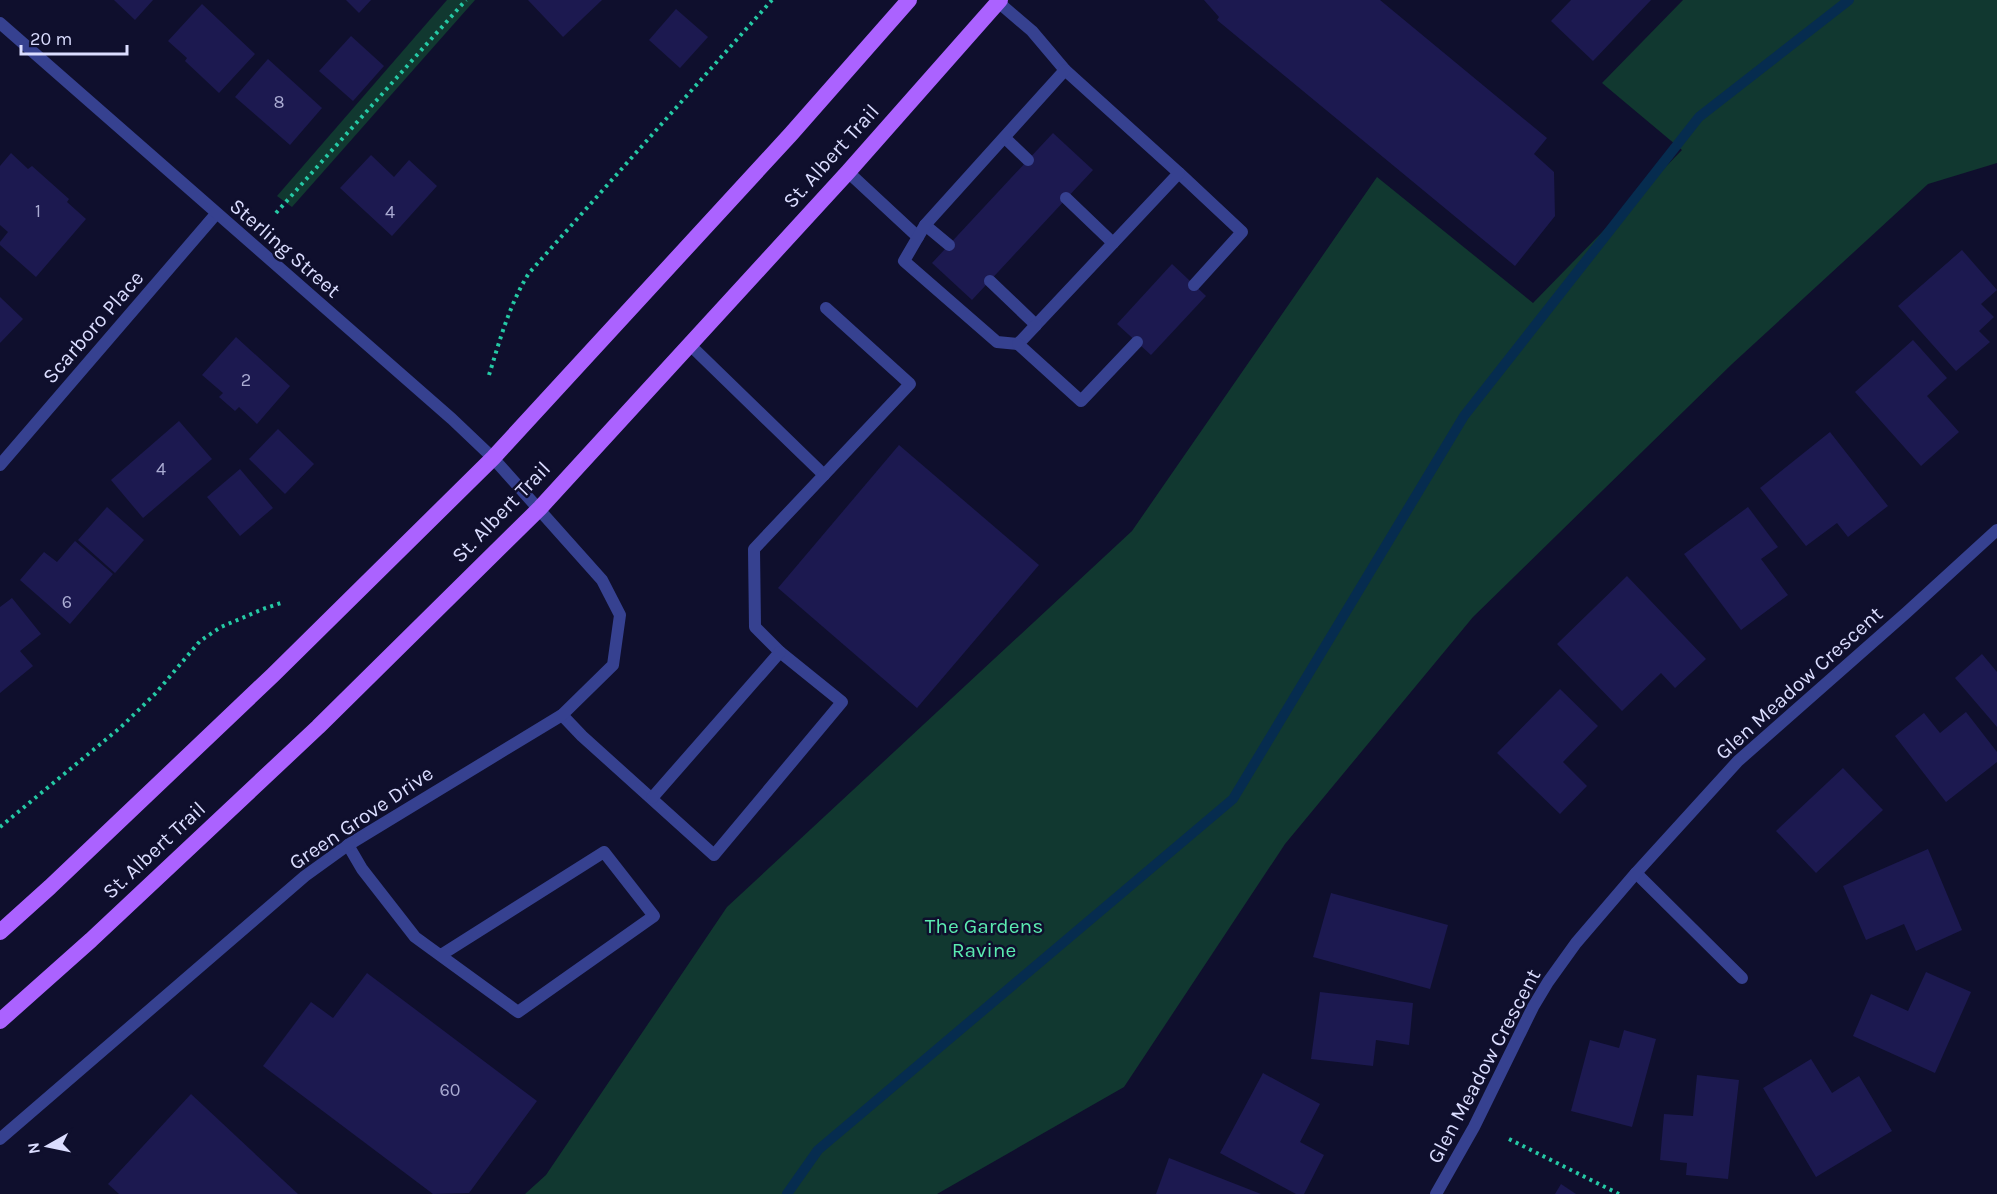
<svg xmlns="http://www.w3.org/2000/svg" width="1997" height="1194" font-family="Karla,sans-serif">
<rect width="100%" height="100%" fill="#0f0f2d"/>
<g fill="#113830">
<path d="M447,0H475L292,207L277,196Z"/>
<path d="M1683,0H1997V163L1928,184L1732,364L1473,617L1285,844L1124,1087L937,1194H525L546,1175L727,907L1132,531L1377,177L1533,303L1682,150L1602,83Z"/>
</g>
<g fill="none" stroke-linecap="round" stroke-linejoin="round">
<path stroke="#062c4f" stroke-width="10" d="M787,1194L818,1150L1233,799L1464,416L1699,117L1849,0"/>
</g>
<g fill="#1c1950">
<path d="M114,0H153L135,20Z"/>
<path d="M346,0H371L359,13Z"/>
<path d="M528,0H602L563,37Z"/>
<path d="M1204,0H1380L1547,138L1534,154L1554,172L1555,216L1515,266L1217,20L1219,17Z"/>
<path d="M1571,0H1651L1593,61L1551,21Z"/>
<path d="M202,4L255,54L219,93L185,61L187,58L168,41Z"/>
<path d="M676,9L708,37L680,68L649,40Z"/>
<path d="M351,36L384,66L353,101L319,71Z"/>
<path d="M268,59L322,108L290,145L235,97Z"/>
<path d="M1053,133L1093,170L972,300L932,263Z"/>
<path d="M11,153L28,169L32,166L69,199L67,202L86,219L36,277L0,245V242L8,232L0,225V166Z"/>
<path d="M371,155L394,177L409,160L437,186L392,236L340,188Z"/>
<path d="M1962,250L1997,290L1981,304L1994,317L1979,331L1990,342L1956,371L1898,306Z"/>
<path d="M1172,264L1206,296L1151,355L1117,324Z"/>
<path d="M0,297L23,319L0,343Z"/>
<path d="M236,337L290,386L257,424L239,407L235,411L219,397L223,393L202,375Z"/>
<path d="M1913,340L1947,378L1927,396L1959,432L1921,466L1855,392Z"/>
<path d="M179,421L212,459L143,518L111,480Z"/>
<path d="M278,429L314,464L285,494L249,459Z"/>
<path d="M1830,432L1888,506L1848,537L1837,523L1806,546L1760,488Z"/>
<path d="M899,445L1039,565L917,708L778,588Z"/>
<path d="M240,469L273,508L240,536L207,497Z"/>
<path d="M107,507L144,540L115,573L78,540Z"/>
<path d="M1748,507L1778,547L1761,559L1788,595L1741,630L1684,554Z"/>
<path d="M75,541L113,574L70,624L20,580L44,552L57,562Z"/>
<path d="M1627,576L1706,659L1675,688L1661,673L1622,711L1557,644Z"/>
<path d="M12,598L41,634L20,651L33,666L0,693V607Z"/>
<path d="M1982,654L1997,672V727L1955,678Z"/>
<path d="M1560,689L1598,726L1563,762L1587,786L1560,814L1497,753Z"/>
<path d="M1966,712L1997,752V762L1946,802L1895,736L1924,713L1940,733Z"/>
<path d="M1843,768L1883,810L1816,873L1776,831Z"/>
<path d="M1928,849L1962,930L1916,951L1904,924L1866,940L1843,886Z"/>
<path d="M1331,893L1448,925L1430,989L1313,957Z"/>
<path d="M1926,972L1971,992L1935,1073L1853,1036L1871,994L1908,1011Z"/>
<path d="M367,973L537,1101L469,1193L433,1194L263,1066L311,1002L333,1018Z"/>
<path d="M1320,992L1413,1003L1409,1045L1376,1040L1373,1066L1311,1059Z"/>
<path d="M1624,1030L1656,1039L1632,1127L1571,1111L1590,1040L1619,1048Z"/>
<path d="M1811,1059L1832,1093L1859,1076L1892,1131L1816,1177L1763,1088Z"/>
<path d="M1263,1073L1320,1104L1300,1142L1324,1155L1304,1194H1296L1220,1153Z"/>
<path d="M1697,1075L1739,1080L1728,1179L1686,1175L1687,1163L1660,1160L1664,1114L1693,1116Z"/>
<path d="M191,1094L298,1194H119L108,1184Z"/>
<path d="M1169,1158L1261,1194H1156Z"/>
<path d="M1561,1184L1576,1194H1555Z"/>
</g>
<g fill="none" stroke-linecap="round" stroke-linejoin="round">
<g stroke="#25c9a5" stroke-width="4" stroke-dasharray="3 4.5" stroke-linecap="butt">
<path d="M276,213L466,0"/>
<path d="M489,375C500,340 509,305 529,273L772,0"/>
<path d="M0,827L121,727L155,694L200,641L221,627L263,609L284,602"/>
<path d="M1509,1139L1619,1194"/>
</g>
<g stroke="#364190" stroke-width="12">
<path d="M1005,138L1028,160"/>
<path d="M848,172L918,237"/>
<path d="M1179,173L1242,232L1194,285"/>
<path d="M1066,198L1113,243"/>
<path d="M925,225L949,245"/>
<path d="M990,281L1036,325L1179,173L1065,70L1032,31L998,2"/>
<path d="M1036,325L1018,344L997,342L904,261L925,225L1065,70"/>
<path d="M689,344L824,475"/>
<path d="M1018,344L1081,401L1137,342"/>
<path d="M562,715L582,736L714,855L842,702L780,652L755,627L754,549L910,384L826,308"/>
<path d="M652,798L780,652"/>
<path d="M348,845L362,869L415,937L518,1012L654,916L604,852L441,955"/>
</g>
<g stroke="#364190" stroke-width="12">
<path d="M0,465L216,214"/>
<path d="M1636,873L1742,978"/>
<path d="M1436,1194L1474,1127L1533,1007L1548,982L1576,943L1636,873L1738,761L1906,613L1997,530"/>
</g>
<path stroke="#364190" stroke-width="12" d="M0,23L452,419L493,458L602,580L620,615L613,665L562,715L348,845L305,876L0,1139"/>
<g stroke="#ab62ff" stroke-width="16">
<path d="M0,932L50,887L273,675L493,458L791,134L909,0"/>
<path d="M0,1021L91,940L318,727L540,508L848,172L1000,0"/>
</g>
</g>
<g text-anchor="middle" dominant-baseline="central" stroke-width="5" stroke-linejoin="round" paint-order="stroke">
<g font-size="18" fill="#abacd3">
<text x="279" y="102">8</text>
<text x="38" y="211">1</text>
<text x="390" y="212">4</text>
<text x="246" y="380">2</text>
<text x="161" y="469">4</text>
<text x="67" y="602">6</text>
<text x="450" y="1090">60</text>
</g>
<g font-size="21" fill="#dbddff" stroke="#0f0f2d">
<text transform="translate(831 156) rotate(-48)">St. Albert Trail</text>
<text transform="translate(285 248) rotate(41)">Sterling Street</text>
<text transform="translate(93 327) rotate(-49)">Scarboro Place</text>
<text transform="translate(501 512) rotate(-46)">St. Albert Trail</text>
<text transform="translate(1799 683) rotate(-42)">Glen Meadow Crescent</text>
<text transform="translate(361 818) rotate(-34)">Green Grove Drive</text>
<text transform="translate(154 850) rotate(-43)">St. Albert Trail</text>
<text transform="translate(1484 1066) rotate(-62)">Glen Meadow Crescent</text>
</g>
<g font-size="21" fill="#5bebb0" stroke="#0f0f2d">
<text x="984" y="926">The Gardens<tspan x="984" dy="24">Ravine</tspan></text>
</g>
</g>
<g transform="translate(48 1146) rotate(261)" stroke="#0f0f2d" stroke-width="4.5" paint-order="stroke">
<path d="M0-4.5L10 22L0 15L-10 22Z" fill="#dbddff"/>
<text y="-9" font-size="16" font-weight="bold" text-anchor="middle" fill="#dbddff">N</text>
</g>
<path d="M21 45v9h106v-9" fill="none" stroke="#dbddff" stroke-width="3"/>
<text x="30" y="45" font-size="18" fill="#dbddff" stroke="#0f0f2d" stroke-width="4.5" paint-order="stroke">20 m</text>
</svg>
